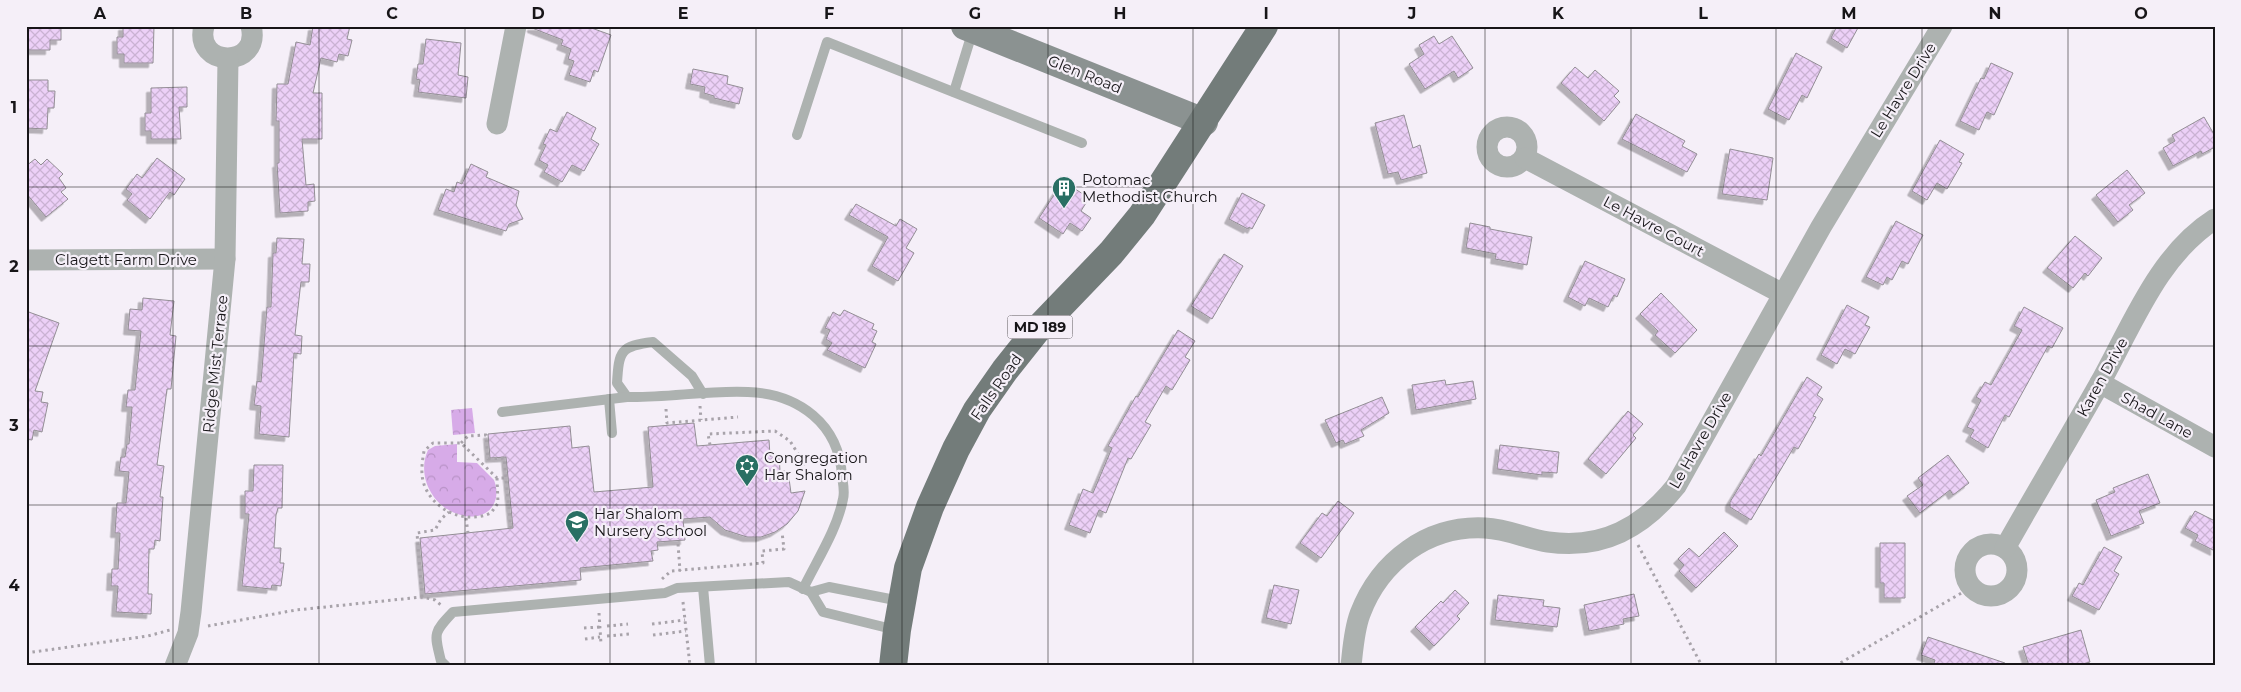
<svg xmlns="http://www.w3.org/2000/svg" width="2241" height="692" font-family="Montserrat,sans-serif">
<defs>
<pattern id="forest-crowns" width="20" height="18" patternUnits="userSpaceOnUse" patternTransform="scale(1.25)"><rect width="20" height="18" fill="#d7abe8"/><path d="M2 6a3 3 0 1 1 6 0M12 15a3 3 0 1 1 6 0" fill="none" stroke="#b892c6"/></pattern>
<pattern id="building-cross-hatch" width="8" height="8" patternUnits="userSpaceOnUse" patternTransform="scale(1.25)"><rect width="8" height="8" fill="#ecd0f7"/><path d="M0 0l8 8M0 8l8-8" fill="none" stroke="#cab2d3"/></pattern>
<filter id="shadow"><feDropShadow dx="-4.5" dy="4.5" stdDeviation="0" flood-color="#0004"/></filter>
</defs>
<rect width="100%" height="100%" fill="#f5eff8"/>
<g fill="url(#forest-crowns)">
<path d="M472,408L475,433L453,435L451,410Z"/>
<path d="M457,444V462L477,463L494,480C503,504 486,522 461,515C433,508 416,476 428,450L435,446Z"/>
</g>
<g fill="url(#building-cross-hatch)" stroke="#938e95" filter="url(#shadow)">
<path d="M26,26H61V40H50V50H26Z"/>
<path d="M123,26H154L153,63H124V54H117V37H123Z"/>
<path d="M313,26H350L347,39L352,40L348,56L339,54L337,62L321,58L313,93H322V139H302L306,185L314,184L315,201L308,202V211L280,213L277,163H279V121H276L277,84H288L296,42L310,45Z"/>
<path d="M532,26H586L611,35L598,72L594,70L590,82L569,75L574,61L568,59L571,49L561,45L563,40L532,28Z"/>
<path d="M1837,26H1859L1847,48L1831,38Z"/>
<path d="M1434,36L1439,44L1452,36L1473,68L1458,78L1454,71L1425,89L1409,64L1424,54L1419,45Z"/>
<path d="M426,39L461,43L458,75L468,77L466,98L418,92L420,80L416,79L418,64H423Z"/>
<path d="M1796,53L1822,67L1807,98L1802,95L1789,120L1768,109Z"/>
<path d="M1991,63L2013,73L1994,115L1987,112L1979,130L1960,121L1981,78L1984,79Z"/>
<path d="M1575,67L1588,78L1595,70L1619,91L1614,96L1620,102L1604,121L1561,83Z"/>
<path d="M693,69L728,76L727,84L743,88L739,104L714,98V96L704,93L705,87L690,84Z"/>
<path d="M26,80H48V91H55L54,108H48L47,129L26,128Z"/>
<path d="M187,87V107H179L181,139H151V131H145V113H151V88Z"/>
<path d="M567,112L596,128L591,139L599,144L584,171L572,165L562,182L544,172L548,165L539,160L546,145L543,144L550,129L557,132Z"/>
<path d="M1636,114L1685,141L1682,146L1697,154L1687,172L1622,139Z"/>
<path d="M1404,115L1413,148L1420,145L1427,173L1401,180L1398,172L1388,174L1375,123Z"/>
<path d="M2204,117L2215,136V147L2202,154L2201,151L2173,166L2163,148L2175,141L2172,135Z"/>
<path d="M1940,140L1964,154L1959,162L1962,163L1947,189L1937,183L1927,200L1912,191Z"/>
<path d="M1730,149L1773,158L1767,200L1722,194Z"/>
<path d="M157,158L185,179L174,195L170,192L150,219L127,200L132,194L126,189L137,174L142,178Z"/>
<path d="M35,159L41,165L47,159L63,174L59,178L66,188L61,192L68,199L46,217L26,193V166Z"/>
<path d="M471,164L488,172L486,177L519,191L516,205L523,219L509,224L506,231L438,210L446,189L454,192L457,182L462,184Z"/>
<path d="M2127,170L2145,193L2129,205L2133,210L2118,222L2096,195Z"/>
<path d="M1063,181L1089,198L1081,211L1091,218L1082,231L1070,223L1063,234L1039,218Z"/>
<path d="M1242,193L1265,205L1252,229L1249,227L1248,229L1229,219Z"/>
<path d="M856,204L896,226L900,219L917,229L906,248L914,253L898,281L872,266L888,237L849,215Z"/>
<path d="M1896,221L1923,235L1908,264L1902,261L1892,280L1887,277L1883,285L1866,277Z"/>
<path d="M1470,223L1490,227V229L1532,237L1527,265L1495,259L1496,254L1466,248Z"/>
<path d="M2075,236L2102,258L2088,276L2085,273L2073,288L2047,268Z"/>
<path d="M277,238L304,239L302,264H310L309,282H301L300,290L295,335L302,336L301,354L294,353L289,437L259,434L261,406L254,405L257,381L261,382L267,307H271L273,253H276Z"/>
<path d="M1224,254L1243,266L1212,319L1191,306Z"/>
<path d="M1585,261L1625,279L1617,297L1614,295L1608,307L1589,298L1585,306L1568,297Z"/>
<path d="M1661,293L1697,330L1675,353L1655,335L1658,331L1640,314Z"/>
<path d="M143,298L174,301L170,335L176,336L171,389H167L157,465L164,466L160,497H163L160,541L155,540L154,549H149L148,594H152L151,614L116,612L118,586H111L112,569H118L120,533H115L117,503H126L129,472L119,471L121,457H125L127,444H129L132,407H126L128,390H135L141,331L128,330L130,309L142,310Z"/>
<path d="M1847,305L1869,317L1865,325L1870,327L1855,354L1845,349L1837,364L1821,355Z"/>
<path d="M2024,307L2063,328L2052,348L2048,346L2009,417L2005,415L1988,448L1970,437L1974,430L1967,427L1981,400L1976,397L1985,382L1991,385L2022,330L2014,326Z"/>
<path d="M844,310L874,324L872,329L877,331L872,342L876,344L865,368L827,350L832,343L826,339L830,330L825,328L833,312L840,316Z"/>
<path d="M26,311L59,323L35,391L43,392L41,402L48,403L42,432L34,430L32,440L26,439Z"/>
<path d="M1178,330L1195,341L1185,357L1190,360L1172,390L1166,386L1145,422L1151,425L1131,459L1128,458L1106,513L1099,510L1090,533L1069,525L1083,489L1093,493L1112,448L1108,446L1136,396L1138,397Z"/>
<path d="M1807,377L1822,387L1817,395L1823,399L1813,416L1816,417L1798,449L1794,447L1751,520L1730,507V502L1759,454L1761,456Z"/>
<path d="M1445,380L1446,385L1473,381L1476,399L1416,410L1412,385Z"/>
<path d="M1382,397L1389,413L1361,430L1364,436L1345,444L1343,440L1336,443L1325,420Z"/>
<path d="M1628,411L1643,424L1633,435L1636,438L1606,474L1588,459Z"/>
<path d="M694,423L697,446L769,440L770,456L779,455L780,471H788L791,493L805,491L798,511L787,524L775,532L761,537H747L725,530L710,517L683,519L685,540L657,542L658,550L651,551L653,561L580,568L581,580L425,594L420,538L513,528L506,457L490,458L488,434L570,426L572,448L589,446L594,492L653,487L648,427Z"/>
<path d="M1500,445L1559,452L1557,473L1542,472V475L1497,469Z"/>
<path d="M1948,455L1969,483L1953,495L1950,490L1920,513L1907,496L1923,485L1918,478Z"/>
<path d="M254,465H283L282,508H278L276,515L274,548H281L280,563H284L281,586L272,585L271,589L242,586L249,514H245V491H253Z"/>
<path d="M2148,474L2160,503L2139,511L2144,523L2111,536L2096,500L2115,492L2113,488Z"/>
<path d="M1338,501L1354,513L1321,558L1300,543L1322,513L1327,516Z"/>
<path d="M2195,511L2215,521V551L2195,541L2198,535L2185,528Z"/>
<path d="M1724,532L1738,546L1696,588L1679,571L1684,565L1678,559L1689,548L1699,557Z"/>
<path d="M1880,543H1905V598H1884V583H1880Z"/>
<path d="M2104,547L2122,557L2114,571L2119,574L2099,610L2072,596L2079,583L2083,585Z"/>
<path d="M1274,585L1299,590L1291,624L1266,618Z"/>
<path d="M1455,590L1469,603L1457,616L1460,619L1434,646L1415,627L1441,601L1443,603Z"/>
<path d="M1634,594L1639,616L1623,619L1624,624L1589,631L1584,605Z"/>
<path d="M1498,595L1544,600L1543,606L1560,608L1557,627L1495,620Z"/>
<path d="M2081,630L2090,662L2075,666H2029L2023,647Z"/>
<path d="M1928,637L2005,663L2004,666H1933L1935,660L1921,655Z"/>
</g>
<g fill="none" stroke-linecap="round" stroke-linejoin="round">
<g stroke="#a8a3aa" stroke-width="3" stroke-dasharray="2.5 4" stroke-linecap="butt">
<path d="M700,406L701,420"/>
<path d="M666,409L667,423L738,417"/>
<path d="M461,443L468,436L486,435L488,459L504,458L511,530"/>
<path d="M710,445L708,434L775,431L790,441L805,465"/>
<path d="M497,478L498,503L491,513C466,524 436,512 425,487C420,475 422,463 424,451L433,443H461L497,478H506"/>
<path d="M466,518L468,533"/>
<path d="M678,544L680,571"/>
<path d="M1638,545L1702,666"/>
<path d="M662,579L671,571L763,563L762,551L784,549L782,532"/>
<path d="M422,597L417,533L435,530L441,519L449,512"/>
<path d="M683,602L690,666"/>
<path d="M599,613L601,644"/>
<path d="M652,624L685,620"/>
<path d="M208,626L296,610L422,597L435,600L442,606"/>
<path d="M607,626L628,624"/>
<path d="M584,628L600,627"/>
<path d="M653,635L686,631"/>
<path d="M607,636L630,634"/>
<path d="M585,639L600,637"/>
<path d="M26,653L148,636L170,630"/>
<path d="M1835,666L1972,587"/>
</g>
<g stroke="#adb2b0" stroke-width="10">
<path d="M954,92L973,30"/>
<path d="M797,135L827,42L1082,143"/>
<path d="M703,394L692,376L653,342C620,346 619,351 617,383L627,397C667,398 708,390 748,392C799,394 839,424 842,476C843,483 845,492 843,499C837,530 817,560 803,589"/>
<path d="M609,399L612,433"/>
<path d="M502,412L627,397"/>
<path d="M703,587L710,666"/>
<path d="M811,592L829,587L900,601"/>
<path d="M446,666L441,661C434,633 433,633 453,612L665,593L677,588L789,582L811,592L823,612L896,630"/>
</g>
<g stroke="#adb2b0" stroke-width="21">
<path d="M204,26C193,68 262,69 251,26"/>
<path d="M497,124L516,26"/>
<circle cx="1507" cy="147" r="20"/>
<path d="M1525,158L1783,294"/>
<path d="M26,260L225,259"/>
<path d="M2100,383L2215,447"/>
<circle cx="1991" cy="570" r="26"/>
<path d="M2005,548C2036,493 2069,438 2100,383C2132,326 2158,255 2215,219"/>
<path d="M175,666L188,633L191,612L225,259L228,59"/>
<path d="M1351,666C1353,648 1354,630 1360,614C1380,561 1428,525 1485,528C1508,529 1527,539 1548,542C1603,550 1643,527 1676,486L1821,227L1942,26"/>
</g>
<path stroke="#8b9291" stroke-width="28" d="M965,26L1204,122"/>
<path stroke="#737c7a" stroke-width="28" d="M893,666L897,630L908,568L930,507L956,449L977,410L1005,370L1036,331L1111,253L1142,215L1264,26"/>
</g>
<path fill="none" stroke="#171518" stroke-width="1" stroke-opacity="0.55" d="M173,26V666M319,26V666M465,26V666M610,26V666M756,26V666M902,26V666M1048,26V666M1193,26V666M1339,26V666M1485,26V666M1631,26V666M1776,26V666M1922,26V666M2068,26V666M26,187H2215M26,346H2215M26,505H2215"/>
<defs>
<g id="building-pin" transform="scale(1.25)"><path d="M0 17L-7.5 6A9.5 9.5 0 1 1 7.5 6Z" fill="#296f63" stroke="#f5eff8"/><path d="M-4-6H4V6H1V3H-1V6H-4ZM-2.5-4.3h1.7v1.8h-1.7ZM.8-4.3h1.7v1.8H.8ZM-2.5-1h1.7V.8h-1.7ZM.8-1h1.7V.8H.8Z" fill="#fff"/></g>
<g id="synagogue-pin" transform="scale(1.25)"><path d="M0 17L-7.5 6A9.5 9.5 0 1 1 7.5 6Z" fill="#296f63" stroke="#f5eff8"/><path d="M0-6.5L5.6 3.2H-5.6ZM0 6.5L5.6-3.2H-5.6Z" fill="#fff"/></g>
<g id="school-pin" transform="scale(1.25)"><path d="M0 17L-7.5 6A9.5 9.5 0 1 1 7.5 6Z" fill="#296f63" stroke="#f5eff8"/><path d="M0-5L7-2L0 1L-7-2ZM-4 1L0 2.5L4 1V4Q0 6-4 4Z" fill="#fff"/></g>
</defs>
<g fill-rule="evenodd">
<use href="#building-pin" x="1064" y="188"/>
<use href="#synagogue-pin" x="747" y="466"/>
<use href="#school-pin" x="577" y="522"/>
</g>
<g text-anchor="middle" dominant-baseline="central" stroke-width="4.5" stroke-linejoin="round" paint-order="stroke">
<rect fill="#f5eff8" stroke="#5a565b" stroke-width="1" x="1007.5" y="315.5" width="65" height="23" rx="4"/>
<g font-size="14" font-weight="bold" fill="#171518">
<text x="1040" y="327">MD 189</text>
</g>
<g font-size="15" fill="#171518" stroke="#f5eff8">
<text transform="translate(1085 74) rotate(22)">Glen Road</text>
<text transform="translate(1903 90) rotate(-58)">Le Havre Drive</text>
<text transform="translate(1654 226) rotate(28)">Le Havre Court</text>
<text x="126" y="259">Clagett Farm Drive</text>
<text transform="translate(215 364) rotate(-84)">Ridge Mist Terrace</text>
<text transform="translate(2102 377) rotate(-61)">Karen Drive</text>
<text transform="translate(996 387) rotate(-55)">Falls Road</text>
<text transform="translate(2157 415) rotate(29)">Shad Lane</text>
<text transform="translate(1700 440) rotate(-60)">Le Havre Drive</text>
</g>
<g font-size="15" fill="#171518" stroke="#f5eff8" text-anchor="start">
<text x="1082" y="179">Potomac<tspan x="1082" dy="17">Methodist Church</tspan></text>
<text x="764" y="457">Congregation<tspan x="764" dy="17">Har Shalom</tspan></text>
<text x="594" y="513">Har Shalom<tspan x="594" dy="17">Nursery School</tspan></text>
</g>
</g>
<rect width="2241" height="692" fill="none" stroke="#f5eff8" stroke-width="55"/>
<rect x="28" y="28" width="2186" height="636" fill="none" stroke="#171518" stroke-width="2"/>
<g font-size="16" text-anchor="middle" font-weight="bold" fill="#171518">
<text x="100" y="19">A</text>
<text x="246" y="19">B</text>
<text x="392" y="19">C</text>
<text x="538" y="19">D</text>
<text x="683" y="19">E</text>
<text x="829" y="19">F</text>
<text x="975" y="19">G</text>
<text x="1120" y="19">H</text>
<text x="1266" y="19">I</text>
<text x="1412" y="19">J</text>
<text x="1558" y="19">K</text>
<text x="1703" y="19">L</text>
<text x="1849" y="19">M</text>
<text x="1995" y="19">N</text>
<text x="2141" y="19">O</text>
<text x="14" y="113">1</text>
<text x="14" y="272">2</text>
<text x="14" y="431">3</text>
<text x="14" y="591">4</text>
</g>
</svg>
